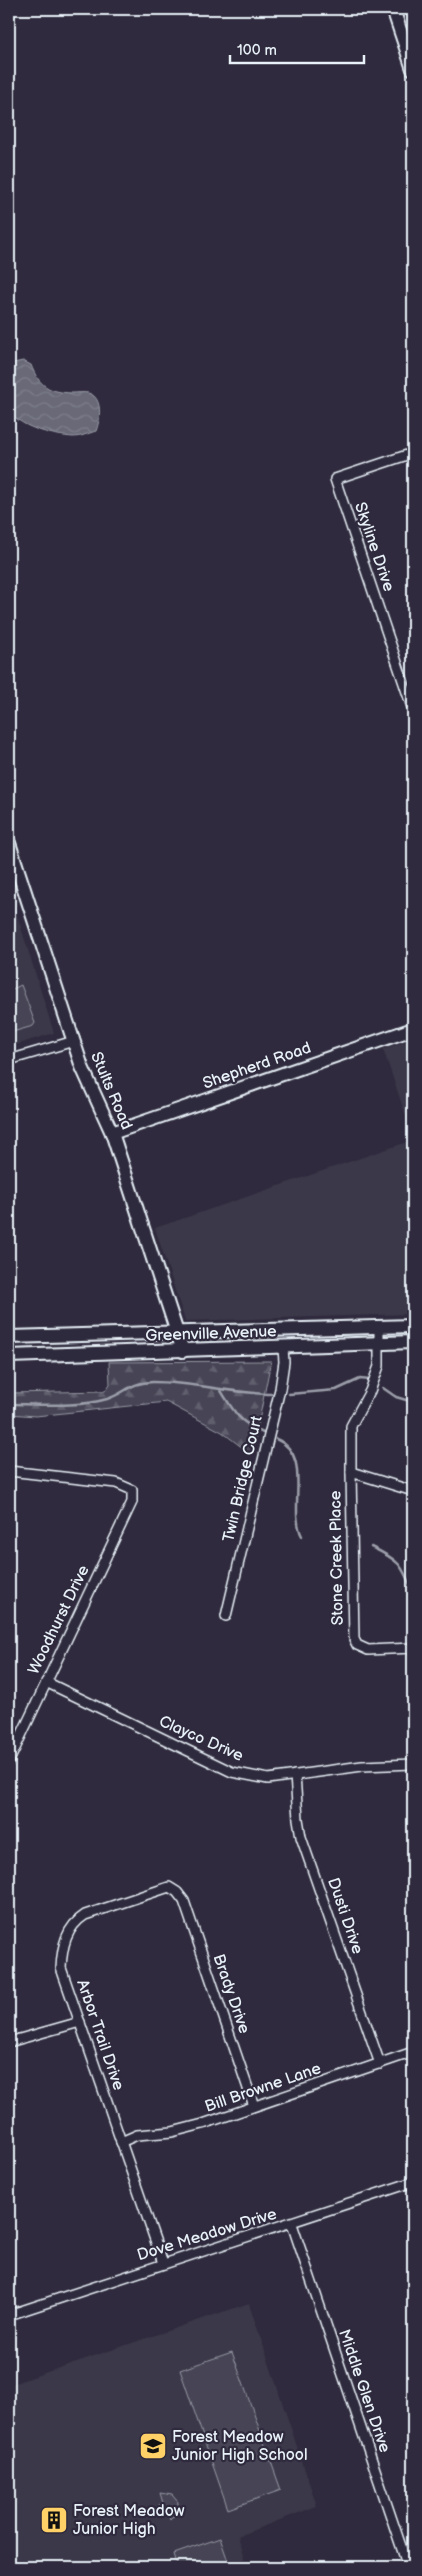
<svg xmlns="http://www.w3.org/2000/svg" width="422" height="2576" font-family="'Balsamiq Sans',sans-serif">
<defs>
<pattern id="forest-firs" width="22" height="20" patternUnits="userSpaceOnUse" patternTransform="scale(1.25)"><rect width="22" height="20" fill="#464455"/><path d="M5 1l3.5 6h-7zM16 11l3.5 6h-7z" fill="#615f6e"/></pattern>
<pattern id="water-waves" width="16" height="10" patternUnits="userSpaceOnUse" patternTransform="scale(1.25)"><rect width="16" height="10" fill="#696978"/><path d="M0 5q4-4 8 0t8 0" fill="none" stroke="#7e7f8c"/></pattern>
</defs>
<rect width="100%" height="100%" fill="#2f2a3d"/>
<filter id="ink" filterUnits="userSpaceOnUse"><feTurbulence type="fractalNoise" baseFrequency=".02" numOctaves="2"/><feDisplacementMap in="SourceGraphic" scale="10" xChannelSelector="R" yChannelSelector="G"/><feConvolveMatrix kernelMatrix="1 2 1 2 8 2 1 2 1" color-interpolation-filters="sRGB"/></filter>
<g filter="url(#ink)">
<g fill="#3b3749">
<path d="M9,889L54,1033L9,1047Z"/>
<path d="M413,1039V1137L383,1049Z"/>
<path d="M413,1140V1314L185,1321L155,1228Z"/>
<path d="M249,2303L317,2506L238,2536L248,2567H9V2385Z"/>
</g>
<g fill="#464455" stroke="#979aa6">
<path d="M21,985L35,1023L33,1026L9,1033V991Z"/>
<path d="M232,2352L281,2490L228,2509L180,2370Z"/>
<path d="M160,2493L172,2495L178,2502V2512L170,2520L166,2511L161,2512L159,2505L163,2503Z"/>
<path d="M220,2538L230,2567H178L174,2554Z"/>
</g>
<path fill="url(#forest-firs)" stroke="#979aa6" d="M271,1361L252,1455L222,1432L166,1402L36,1416L9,1414V1393L105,1391L110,1384L109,1362Z"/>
<path fill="url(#water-waves)" stroke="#9c9fab" d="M23,361L31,365C39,386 49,392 72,393C77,393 84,392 88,393C104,397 100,421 96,431C89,433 81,437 73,437C56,436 13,427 9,407C6,394 9,378 9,364Z"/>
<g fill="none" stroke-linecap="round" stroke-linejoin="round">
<g stroke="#9c9fab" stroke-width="2.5">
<path d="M383,1388L396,1397L413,1402"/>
<path d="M220,1389C234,1412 238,1421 263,1433"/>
<path d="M289,1394L336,1390L360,1379L370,1380"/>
<path d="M9,1404C41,1404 76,1408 107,1399C126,1393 130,1382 153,1382C194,1382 233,1394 274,1394"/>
<path d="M276,1439C314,1455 287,1508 302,1536"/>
<path d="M371,1547C399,1560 402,1564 413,1593"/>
</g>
<g stroke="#e8f1f8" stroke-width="12">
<g id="street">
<path d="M413,453L335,479L413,710"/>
<path d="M9,1060L74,1041"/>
<path d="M9,1471L116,1483L132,1490V1502L9,1761"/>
<path d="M351,1472V1426L370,1391L379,1366V1327"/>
<path d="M413,1491L351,1472L354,1639L357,1645L368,1650L413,1648"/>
<path d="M226,1616L280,1389L284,1362L283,1348"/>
<path d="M46,1682L232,1772L268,1779L362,1766L413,1764"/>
<path d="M295,1775L298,1819L301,1837L380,2064"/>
<path d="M9,2042L80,2022"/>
<path d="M121,2142L137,2135L172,2132L203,2124L413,2052"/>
<path d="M292,2224L408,2567"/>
<path d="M163,2263L61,1968C62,1947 66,1927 85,1915L169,1887L177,1892L184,1901L254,2106"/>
<path d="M9,2315L413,2182"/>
</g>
</g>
<g stroke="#e8f1f8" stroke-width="16">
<g id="secondary">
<path d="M393,9L413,69"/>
<path d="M9,843L82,1067L112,1133L183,1351"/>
<path d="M112,1133L413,1029"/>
<path d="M9,1337L413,1326"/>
<path d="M9,1356L413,1342"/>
</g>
</g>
<use href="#street" stroke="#2f2a3d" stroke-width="9"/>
<use href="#secondary" stroke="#2f2a3d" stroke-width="12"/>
</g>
</g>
<defs>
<g id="school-square" transform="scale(1.4375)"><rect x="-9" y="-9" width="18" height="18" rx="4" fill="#ffd166" stroke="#2f2a3d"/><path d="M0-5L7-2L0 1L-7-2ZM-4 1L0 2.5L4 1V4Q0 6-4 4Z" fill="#111"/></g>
<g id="building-square" transform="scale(1.4375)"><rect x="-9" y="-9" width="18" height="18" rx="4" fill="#ffd166" stroke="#2f2a3d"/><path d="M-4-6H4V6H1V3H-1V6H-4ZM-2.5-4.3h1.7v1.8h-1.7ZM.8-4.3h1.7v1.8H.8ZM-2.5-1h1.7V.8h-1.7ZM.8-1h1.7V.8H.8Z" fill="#111"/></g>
</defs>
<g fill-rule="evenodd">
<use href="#school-square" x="153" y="2446"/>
<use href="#building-square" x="54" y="2520"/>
</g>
<g text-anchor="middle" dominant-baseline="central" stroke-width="4.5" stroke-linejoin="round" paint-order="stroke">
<g font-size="16" fill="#e8f1f8" stroke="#2f2a3d">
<text transform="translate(374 547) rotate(71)">Skyline Drive</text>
<text transform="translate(257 1066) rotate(-19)">Shepherd Road</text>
<text transform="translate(111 1091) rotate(67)">Stults Road</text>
<text transform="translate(211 1334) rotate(-2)">Greenville Avenue</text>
<text transform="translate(243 1479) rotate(-77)">Twin Bridge Court</text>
<text transform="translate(337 1558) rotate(-91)">Stone Creek Place</text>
<text transform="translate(59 1620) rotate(-64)">Woodhurst Drive</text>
<text transform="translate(201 1739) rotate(24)">Clayco Drive</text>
<text transform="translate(345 1916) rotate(71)">Dusti Drive</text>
<text transform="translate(231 1994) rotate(71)">Brady Drive</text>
<text transform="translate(100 2035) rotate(71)">Arbor Trail Drive</text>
<text transform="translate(263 2088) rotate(-19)">Bill Browne Lane</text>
<text transform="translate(207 2235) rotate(-17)">Dove Meadow Drive</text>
<text transform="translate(364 2391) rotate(71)">Middle Glen Drive</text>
</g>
<g font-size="16" fill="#e8f1f8" stroke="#2f2a3d" text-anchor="start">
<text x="172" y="2437">Forest Meadow<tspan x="172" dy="18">Junior High School</tspan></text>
<text x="73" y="2511">Forest Meadow<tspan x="73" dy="18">Junior High</tspan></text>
</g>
</g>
<rect width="422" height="2576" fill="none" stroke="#2f2a3d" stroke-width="30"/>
<rect x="15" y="15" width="392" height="2546" fill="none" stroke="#e8f1f8" stroke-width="2" filter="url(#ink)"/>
<path d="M230 55v8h134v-8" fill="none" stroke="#e8f1f8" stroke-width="2.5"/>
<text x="237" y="55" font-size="15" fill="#e8f1f8" stroke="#2f2a3d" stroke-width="4" paint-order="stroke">100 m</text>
</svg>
